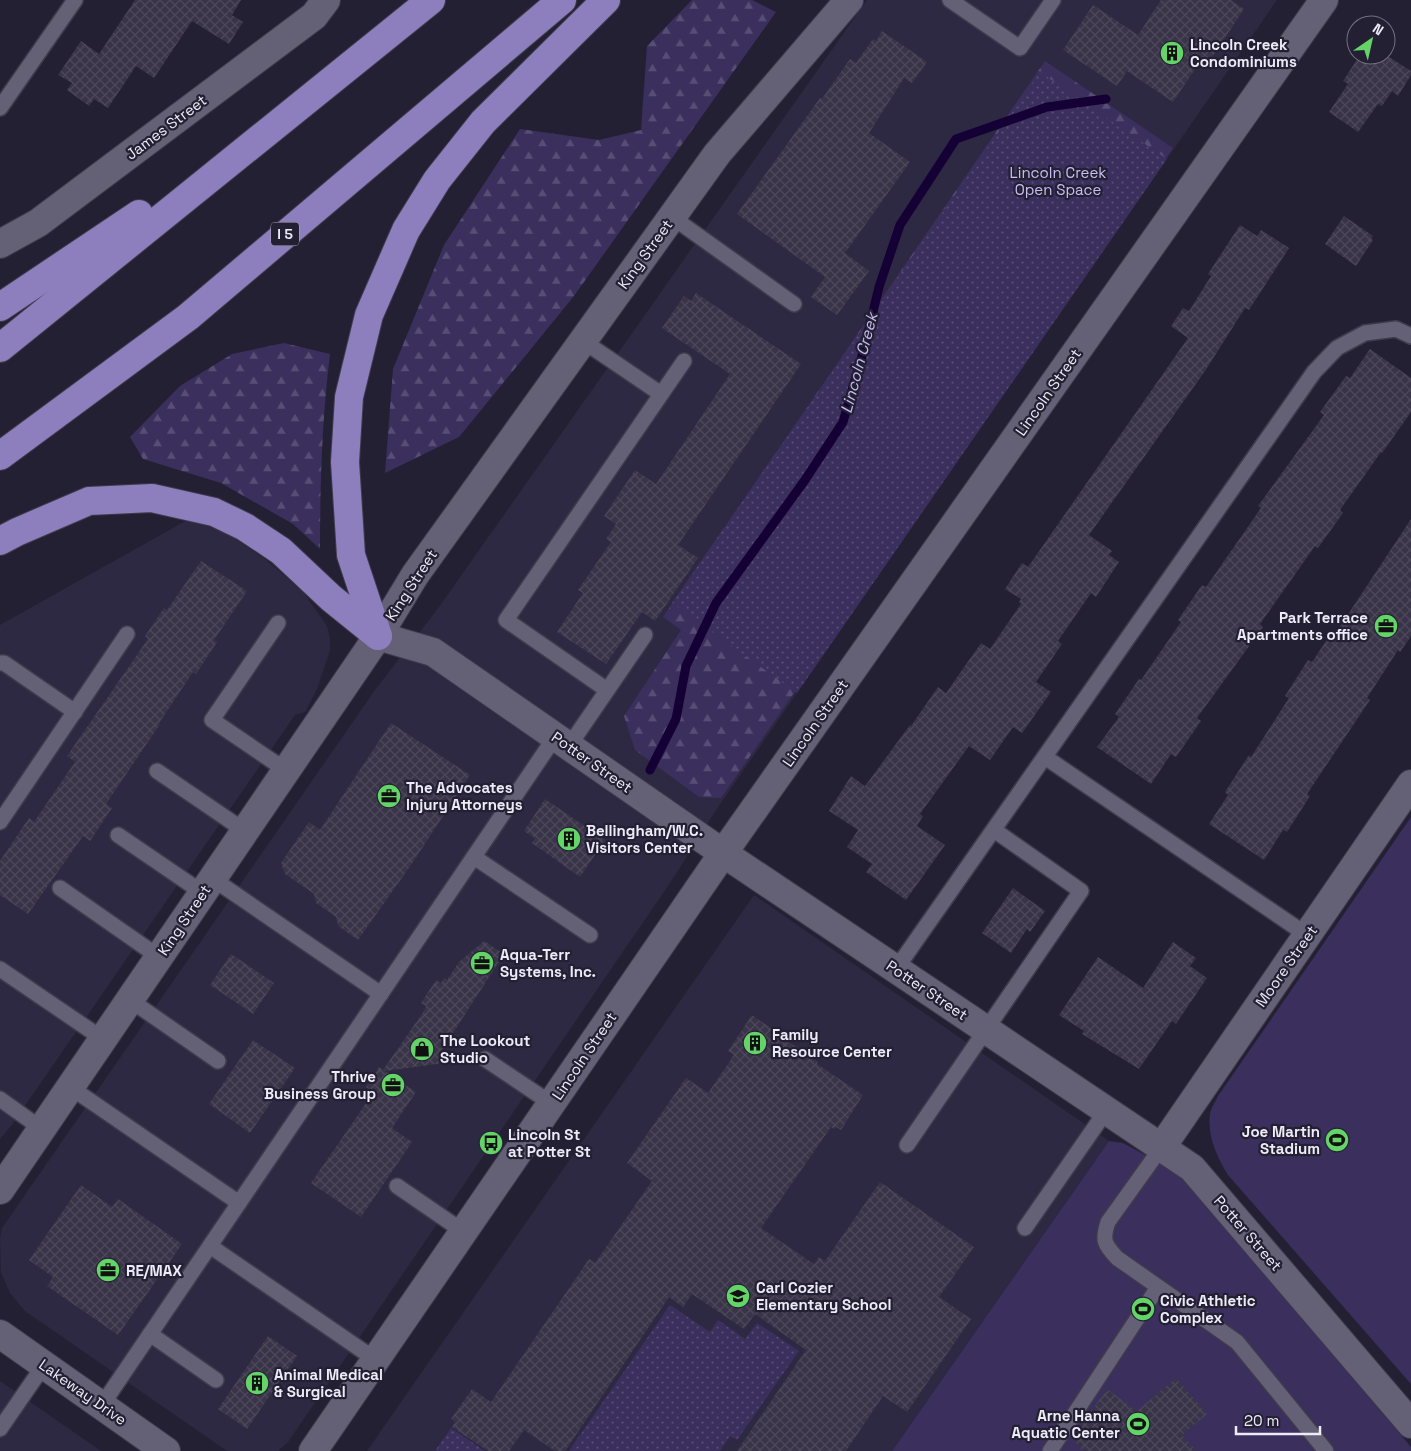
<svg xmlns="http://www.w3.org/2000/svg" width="1411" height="1451" font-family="'Space Grotesk',sans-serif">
<defs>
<pattern id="forest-firs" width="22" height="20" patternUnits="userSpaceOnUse" patternTransform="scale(1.25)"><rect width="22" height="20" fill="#3b2f5d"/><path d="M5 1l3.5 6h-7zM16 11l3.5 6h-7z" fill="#584d75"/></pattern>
<pattern id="park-dots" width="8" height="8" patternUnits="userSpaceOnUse" patternTransform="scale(1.25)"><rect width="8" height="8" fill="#3b2f5d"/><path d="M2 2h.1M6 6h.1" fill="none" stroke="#584d75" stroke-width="1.8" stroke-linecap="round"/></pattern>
<pattern id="building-cross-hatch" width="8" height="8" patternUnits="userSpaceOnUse" patternTransform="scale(1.25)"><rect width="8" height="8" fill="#393448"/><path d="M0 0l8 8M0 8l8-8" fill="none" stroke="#4c485a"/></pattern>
</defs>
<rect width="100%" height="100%" fill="#242033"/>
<g fill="#2e2942">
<path d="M867,0H1277L716,810L674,877L288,1442L278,1451H227L25,1311L10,1293L1,1272L0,1238L2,1228L375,690L439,607Z"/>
<path d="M189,519L228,534L265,559L303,592L327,626L330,639V650L317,689L305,712L295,715L11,1126L0,1139V625Z"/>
<path d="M754,895L1109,1141L892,1451H367Z"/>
<path d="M0,1381L101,1451H0Z"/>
</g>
<g fill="url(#forest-firs)">
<path d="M692,0H752L776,12L574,296L459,437L385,473L393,369L444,245L520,129L599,140L641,130L647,46Z"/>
<path d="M1045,61L1173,148L721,798L699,797L635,750L624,716L681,630L663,617Z"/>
<path d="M284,343L330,354C322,419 320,484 320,549L293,524L221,483L143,459L130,437L180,386L232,354Z"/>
</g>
<g fill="url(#park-dots)">
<path d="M1040,72L1167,159L797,693L672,603Z"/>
<path d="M670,1305L710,1332L718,1320L745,1339L757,1323L799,1351L737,1440L730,1436L720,1451H569Z"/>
<path d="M451,1428L485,1451H435Z"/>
</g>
<g fill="#3b2f5d">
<path d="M1411,817V1384L1228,1175C1217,1157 1207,1136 1210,1114C1211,1108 1216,1101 1218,1096Z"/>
<path d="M1109,1141L1123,1143L1177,1172L1411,1447V1451H892Z"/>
</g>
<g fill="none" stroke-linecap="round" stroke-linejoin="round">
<path stroke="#150035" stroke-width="9" d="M650,770L676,719L686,666L716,603L805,480L843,422L865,345L879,287L900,225L956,139L1047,107L1106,99"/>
</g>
<g fill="url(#building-cross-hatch)">
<path d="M135,0H241L232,15L243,22L229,44L192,21L154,78L136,66L108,108L94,99L89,106L67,90L72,83L58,75L81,41L99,54Z"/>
<path d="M1161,0H1231L1244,9L1209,62L1203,57L1173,102L1127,71L1117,86L1063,50L1093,5L1138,35Z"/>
<path d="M882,31L927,62L912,83L904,78L869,133L910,162L845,253L869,271L837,315L811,297L825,277L737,214L820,98L822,99L850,59L856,63L873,39L876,41Z"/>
<path d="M1360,55H1386L1411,71V75L1398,96L1392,91L1382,106L1378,104L1358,132L1329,112L1348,84L1343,81Z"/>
<path d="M1344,216L1373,236L1371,238L1373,240L1356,266L1325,244Z"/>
<path d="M1240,225L1257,236L1261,230L1289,248L1249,310L1245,308L1205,371L1089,535L1112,551L1109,555L1119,562L1096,597L1091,593L1058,641L1062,644L1036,682L1051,692L1022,733L1013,727L990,760L969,746L920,814L923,816L917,826L945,845L906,900L866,872L872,864L847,847L858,830L829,811L851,776L865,786L910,725L911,726L938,687L946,693L981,643L990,649L1021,604L1019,602L1021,599L1005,589L1022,563L1028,567L1188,338L1171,326L1183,308L1189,311L1211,276L1208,274Z"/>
<path d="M696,293L801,364L678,545L698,558L655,621L642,612L606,664L557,632L583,593L578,590L611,542L606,539L616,524L604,516L635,470L656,484L730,374L662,328L684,296L691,301Z"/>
<path d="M1370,349L1411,378V412L1382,453L1381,452L1340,510L1343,513L1318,548L1315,546L1260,624L1263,627L1197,718L1201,721L1176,757L1171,754L1151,784L1097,747L1119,717L1115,714L1139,679L1141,680L1181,622L1178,620L1202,585L1206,587L1261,508L1258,506L1324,415L1320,412L1346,376L1350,378Z"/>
<path d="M1411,519V636L1400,652L1398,650L1367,698L1370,700L1307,794L1310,796L1287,832L1283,830L1264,860L1209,824L1228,795L1225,792L1249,755L1251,757L1289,698L1285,696L1308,660L1312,662L1332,632L1335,634Z"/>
<path d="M201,561L247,591L214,640L217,642L196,674L193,672L159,723L160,724L106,804L112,808L90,841L83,836L28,914L0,895V861L29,818L34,822L75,762L67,756L148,639L145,636L164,608L167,610Z"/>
<path d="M391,723L470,775L411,865L358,940L338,926L336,917L316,903L314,894L285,874L281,863L309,822L320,830Z"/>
<path d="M545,799L605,840L580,877L532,843L535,838L524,831Z"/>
<path d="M1013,888L1045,911L1030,932L1027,929L1011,953L982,933Z"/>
<path d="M484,941L504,954L440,1053L444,1063L385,1071L416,1092L392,1128L412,1142L361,1217L311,1183L371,1096L373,1092L366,1087L379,1067L383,1070L424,1011L426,1006L421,1003L436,980L441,983L444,978L447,980L459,962Z"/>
<path d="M1173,942L1196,958L1190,966L1207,978L1176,1024L1172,1021L1139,1069L1082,1034L1084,1031L1059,1015L1098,957L1143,988Z"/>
<path d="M231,954L274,983L253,1014L210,985Z"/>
<path d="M752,1015L782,1036V1037L818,1062L817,1064L863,1095L841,1130L836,1127L834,1129L831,1127L761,1228L814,1264L819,1257L825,1261L880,1182L974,1247L939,1297L971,1319L907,1412L883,1396L846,1451H737L806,1350L755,1314L744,1329L692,1294L683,1307L669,1297L565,1451H555L524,1430L509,1451H488L452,1427L455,1422L451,1419L472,1389L491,1402L589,1259L595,1263L652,1181L627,1163L686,1078L708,1093L734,1055L728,1051Z"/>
<path d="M253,1040L295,1068L250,1133L209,1104Z"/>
<path d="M81,1185L112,1207L118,1199L182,1244L118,1335L47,1286L53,1277L29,1260Z"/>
<path d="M268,1336L297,1356L247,1429L218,1409Z"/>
<path d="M1176,1378L1207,1414L1182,1435L1196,1451H1083L1072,1438L1107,1389L1137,1411Z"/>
</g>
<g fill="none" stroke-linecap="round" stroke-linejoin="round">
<g stroke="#3f3b4b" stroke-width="18">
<g id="service">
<path d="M950,0L1020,48L1053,0"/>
<path d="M0,108L75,0"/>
<path d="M672,217L794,304"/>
<path d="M583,341L661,394"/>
<path d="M278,623L212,720L287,771"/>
<path d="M0,663H4L75,712"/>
<path d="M607,690L506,620L684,361"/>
<path d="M569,746L645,635"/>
<path d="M1045,757L1307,935"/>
<path d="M157,771L245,831"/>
<path d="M0,822L127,634"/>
<path d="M118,835L203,893"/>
<path d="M474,857L590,935"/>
<path d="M213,879L381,994"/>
<path d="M60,888L159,957"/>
<path d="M0,969L103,1039"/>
<path d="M896,969L1314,372L1337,348L1365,333L1396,329L1411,336"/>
<path d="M130,1000L218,1061"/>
<path d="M485,1059L552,1104"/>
<path d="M70,1087L239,1203"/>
<path d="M0,1099L42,1129"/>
<path d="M907,1145L1081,891L994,830"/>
<path d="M1161,1148L1108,1222C1102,1240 1104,1244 1117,1258L1237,1342L1326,1451"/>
<path d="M397,1186L464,1232"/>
<path d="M1025,1228L1106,1111"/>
<path d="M210,1246L376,1360"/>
<path d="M150,1334L216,1380"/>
<path d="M102,1405L555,737"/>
<path d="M0,1429L44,1365"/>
<path d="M1050,1451L1158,1287"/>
</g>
</g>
<g stroke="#3f3b4b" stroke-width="30">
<g id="minor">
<path d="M0,244L38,223L314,16L326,0"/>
<path d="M378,636L415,575L717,154L849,0"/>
<path d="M723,853L1192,1168L1411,1424"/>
<path d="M1161,1148L1411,784"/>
</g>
</g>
<g stroke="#3f3b4b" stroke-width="30">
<g id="tertiary">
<path d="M378,636L433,652L723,853"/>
<path d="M313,1451L726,849L1324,0"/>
</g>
</g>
<g stroke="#3f3b4b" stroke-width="30">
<g id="secondary">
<path d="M0,1190L378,636"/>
<path d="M0,1334L166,1451"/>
</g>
</g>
<g stroke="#3f3b4b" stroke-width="30">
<g id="motorway">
<path d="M0,307L139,214"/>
<path d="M0,348L431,0"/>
<path d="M0,456L188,317L562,0"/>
<path d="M0,541L17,532L89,501L152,498L214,512L245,527L281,551L331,598L378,636"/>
<path d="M378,636L351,555L345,462L349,397L369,315L406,230L437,180L483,122L606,0"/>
</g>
</g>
<use href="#service" stroke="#646076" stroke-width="15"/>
<use href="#minor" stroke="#646076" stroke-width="28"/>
<use href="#tertiary" stroke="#646076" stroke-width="28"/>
<use href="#secondary" stroke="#646076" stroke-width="28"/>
<use href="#motorway" stroke="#8d7ebd" stroke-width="28"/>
</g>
<defs>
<g id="building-disc" transform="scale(1.25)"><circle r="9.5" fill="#64d468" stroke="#242033"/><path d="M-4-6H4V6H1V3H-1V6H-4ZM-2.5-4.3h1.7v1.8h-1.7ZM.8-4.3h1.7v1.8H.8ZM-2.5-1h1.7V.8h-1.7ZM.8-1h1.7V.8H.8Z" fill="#111"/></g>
<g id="office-disc" transform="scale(1.25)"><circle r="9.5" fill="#64d468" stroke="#242033"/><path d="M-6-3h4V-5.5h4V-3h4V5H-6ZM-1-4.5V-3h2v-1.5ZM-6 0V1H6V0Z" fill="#111"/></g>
<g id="shop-disc" transform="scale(1.25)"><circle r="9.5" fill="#64d468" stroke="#242033"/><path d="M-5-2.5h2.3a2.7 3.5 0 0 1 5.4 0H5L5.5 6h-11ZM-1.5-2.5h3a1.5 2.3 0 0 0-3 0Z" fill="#111"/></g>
<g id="stadium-disc" transform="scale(1.25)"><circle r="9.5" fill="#64d468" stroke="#242033"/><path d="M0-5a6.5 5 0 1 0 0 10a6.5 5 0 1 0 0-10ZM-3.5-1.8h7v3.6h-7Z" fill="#111"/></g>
<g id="bus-disc" transform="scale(1.25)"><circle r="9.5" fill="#64d468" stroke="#242033"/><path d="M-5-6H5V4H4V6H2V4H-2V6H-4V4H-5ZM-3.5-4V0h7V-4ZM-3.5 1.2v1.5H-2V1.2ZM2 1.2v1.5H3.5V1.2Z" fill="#111"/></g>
<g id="school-disc" transform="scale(1.25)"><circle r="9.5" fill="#64d468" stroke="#242033"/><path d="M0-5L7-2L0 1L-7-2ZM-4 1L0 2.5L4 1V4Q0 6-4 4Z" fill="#111"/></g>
</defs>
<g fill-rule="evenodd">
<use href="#building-disc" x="1172" y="53"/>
<use href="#office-disc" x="1386" y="626"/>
<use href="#office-disc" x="389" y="796"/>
<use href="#building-disc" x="569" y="839"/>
<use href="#office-disc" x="482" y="963"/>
<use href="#building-disc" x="755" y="1043"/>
<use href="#shop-disc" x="422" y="1049"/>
<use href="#office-disc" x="393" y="1085"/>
<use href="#stadium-disc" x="1337" y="1140"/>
<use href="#bus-disc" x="491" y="1143"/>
<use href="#office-disc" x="108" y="1270"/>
<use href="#school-disc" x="738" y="1296"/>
<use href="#stadium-disc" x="1143" y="1309"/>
<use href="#building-disc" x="257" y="1383"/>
<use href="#stadium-disc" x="1138" y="1424"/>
</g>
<g text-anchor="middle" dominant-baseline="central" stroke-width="4.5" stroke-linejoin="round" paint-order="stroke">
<rect fill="#242033" stroke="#b1aebd" stroke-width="1" x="271" y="222.5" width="28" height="23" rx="4"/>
<g font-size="14" font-weight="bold" fill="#edebf8">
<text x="285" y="234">I 5</text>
</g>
<g font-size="15" font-weight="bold" fill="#edebf8" stroke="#242033" text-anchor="start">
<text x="1190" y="44">Lincoln Creek<tspan x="1190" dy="17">Condominiums</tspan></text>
<text x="1368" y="617" text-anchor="end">Park Terrace<tspan x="1368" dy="17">Apartments office</tspan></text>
<text x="406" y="787">The Advocates<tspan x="406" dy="17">Injury Attorneys</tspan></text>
<text x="586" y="830">Bellingham/W.C.<tspan x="586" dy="17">Visitors Center</tspan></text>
<text x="500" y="954">Aqua-Terr<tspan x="500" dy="17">Systems, Inc.</tspan></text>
<text x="772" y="1034">Family<tspan x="772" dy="17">Resource Center</tspan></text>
<text x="440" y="1040">The Lookout<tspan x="440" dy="17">Studio</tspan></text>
<text x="376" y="1076" text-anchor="end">Thrive<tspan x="376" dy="17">Business Group</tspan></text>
<text x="1320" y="1131" text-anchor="end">Joe Martin<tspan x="1320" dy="17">Stadium</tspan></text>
<text x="508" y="1134">Lincoln St<tspan x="508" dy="17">at Potter St</tspan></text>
<text x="126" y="1270">RE/MAX</text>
<text x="756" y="1287">Carl Cozier<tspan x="756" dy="17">Elementary School</tspan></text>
<text x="1160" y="1300">Civic Athletic<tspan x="1160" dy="17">Complex</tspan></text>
<text x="274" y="1374">Animal Medical<tspan x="274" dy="17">&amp; Surgical</tspan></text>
<text x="1120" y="1415" text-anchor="end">Arne Hanna<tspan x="1120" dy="17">Aquatic Center</tspan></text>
</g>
<g font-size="15" fill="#edebf8" stroke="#242033">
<text transform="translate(166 127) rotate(-37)">James Street</text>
<text transform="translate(645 254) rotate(-54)">King Street</text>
<text transform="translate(1048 392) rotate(-55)">Lincoln Street</text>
<text transform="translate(411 585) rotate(-57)">King Street</text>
<text transform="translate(815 723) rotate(-55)">Lincoln Street</text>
<text transform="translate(592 762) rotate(35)">Potter Street</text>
<text transform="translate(184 920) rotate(-56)">King Street</text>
<text transform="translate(1286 966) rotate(-55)">Moore Street</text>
<text transform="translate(927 990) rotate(34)">Potter Street</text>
<text transform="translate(584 1056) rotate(-56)">Lincoln Street</text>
<text transform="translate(1248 1233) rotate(49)">Potter Street</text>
<text transform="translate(83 1392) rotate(35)">Lakeway Drive</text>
</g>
<g font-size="15" fill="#c9bdf4" stroke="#242033">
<text x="1058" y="172">Lincoln Creek<tspan x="1058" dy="17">Open Space</tspan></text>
</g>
<g font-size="16" font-style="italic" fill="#c6bbf1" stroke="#242033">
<text transform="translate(859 363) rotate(-75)">Lincoln Creek</text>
</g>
</g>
<g transform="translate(1371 40) rotate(34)"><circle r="24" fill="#242033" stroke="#747182"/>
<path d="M0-4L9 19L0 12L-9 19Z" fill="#64d468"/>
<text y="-8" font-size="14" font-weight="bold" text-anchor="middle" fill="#edebf8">N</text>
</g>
<path d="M1236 1426v8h84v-8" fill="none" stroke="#edebf8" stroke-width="2.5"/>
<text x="1244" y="1426" font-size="15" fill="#edebf8" stroke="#242033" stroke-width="4" paint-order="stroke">20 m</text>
</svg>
